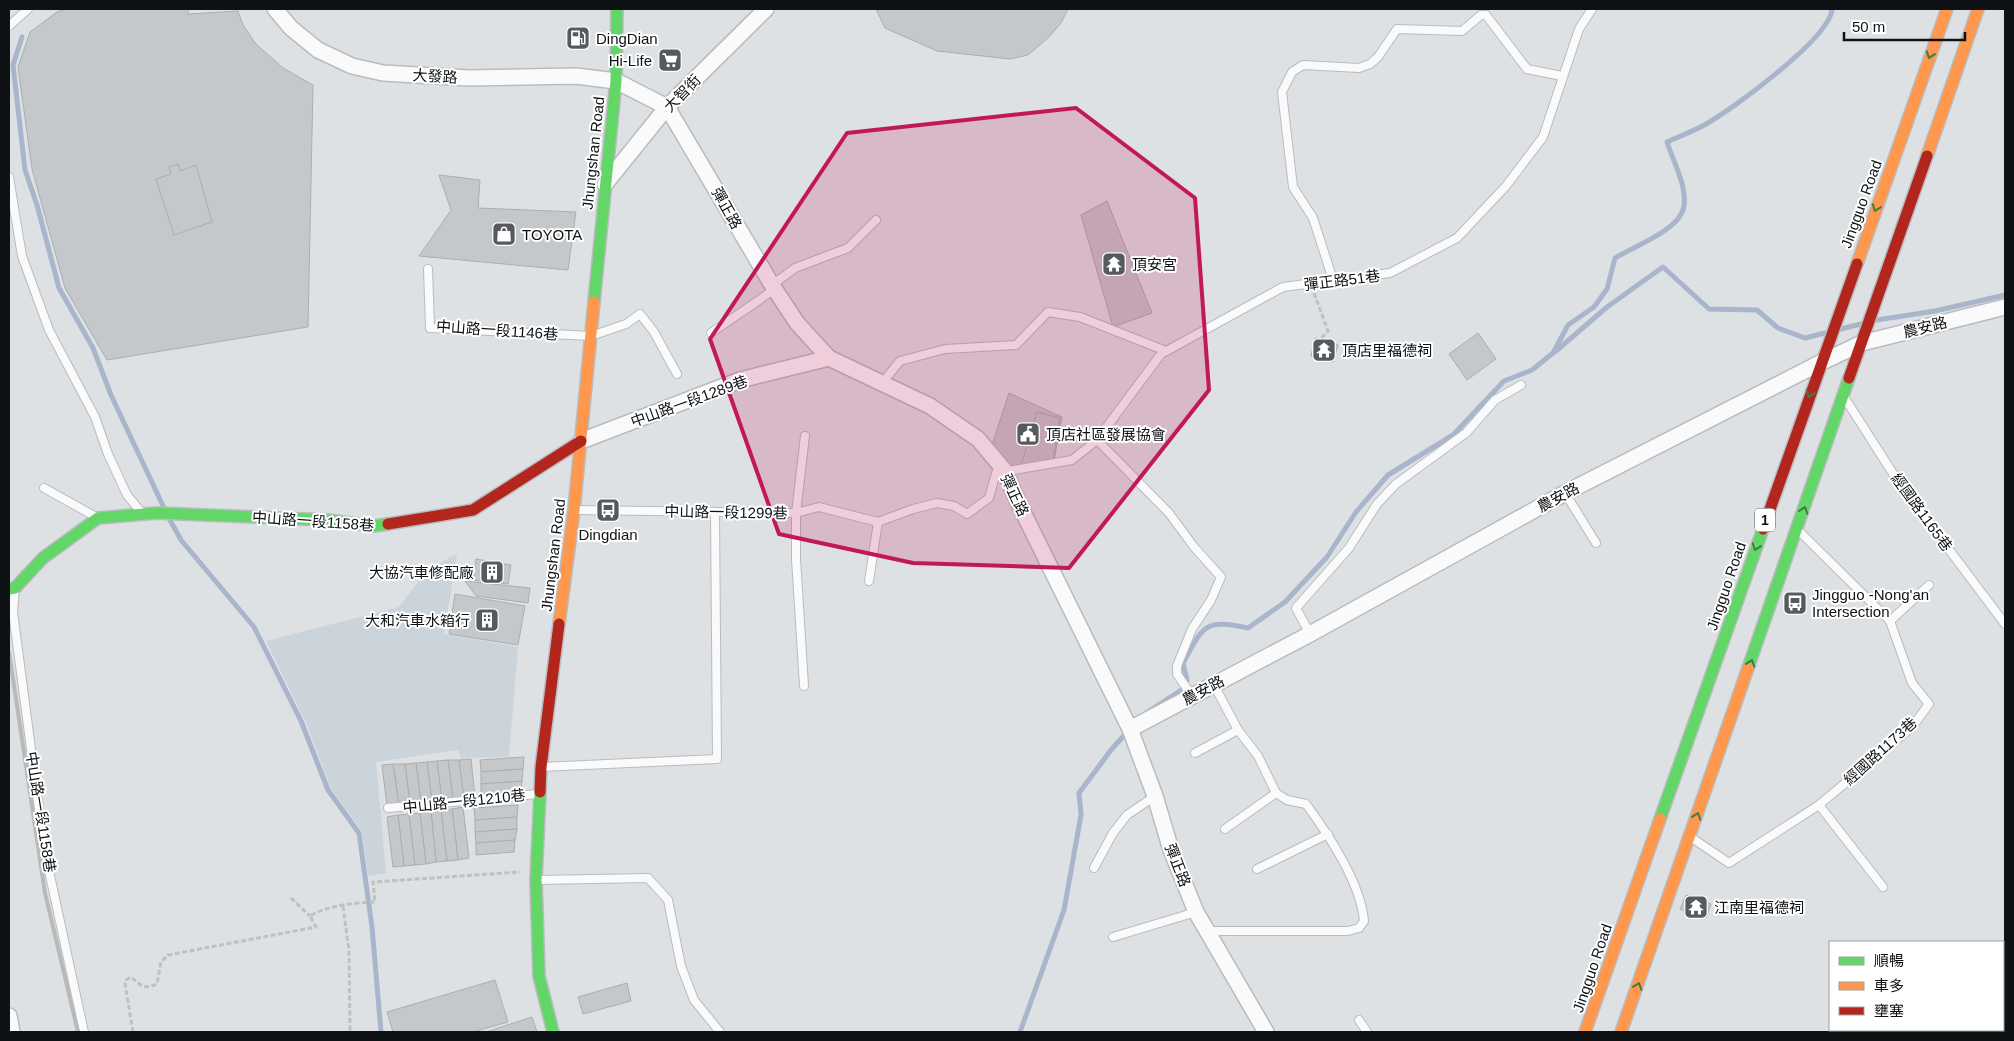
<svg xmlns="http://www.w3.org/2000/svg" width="2014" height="1041" font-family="Arial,'Noto Sans TC',sans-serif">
<rect width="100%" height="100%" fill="#dde1e4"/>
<path fill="#cbd4db" d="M457,554L444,634L518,647L509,757L461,758L458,750L376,762L386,873L368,876L362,831L331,789L307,725L266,641L399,607L428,569Z"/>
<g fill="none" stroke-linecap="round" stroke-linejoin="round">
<g stroke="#a9b5ca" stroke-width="5">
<path d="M22,37L13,65L25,170L37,205L59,288L93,348L111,395L164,508"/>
<path d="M1877,320L1935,311L2005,295"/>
<path d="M1841,329L1861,324"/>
<path d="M1556,351L1607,307L1663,267L1709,309L1757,310L1778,328L1805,338L1825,333"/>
<path d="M170,520L181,540L254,627L301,721L328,790L359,833L372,927L381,1032"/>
<path d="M1146,713L1183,689L1187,680L1183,663C1204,625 1204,619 1248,628L1285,602L1327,557L1356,512L1388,475L1453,435L1504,381L1532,370L1553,353L1568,325L1594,307L1607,289L1615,258C1634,246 1681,230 1684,206C1687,186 1673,161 1667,142C1680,136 1694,131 1706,124C1733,109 1831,37 1832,9"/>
<path d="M1020,1032L1064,910L1081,815L1079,793L1111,750L1128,731"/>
</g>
</g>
<g fill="#c5c8cb" stroke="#abaeb0">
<path d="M66,9H188V14L238,11L243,25L256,44L283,68L313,85L308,327L107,360L65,288L32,169L18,67L30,32L57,12Z"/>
<path d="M876,9H1068L1061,23L1048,38L1028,55L1010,59L937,51L885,28Z"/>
<path d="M178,164L180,171L196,165L212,222L174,235L156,179L171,174L169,167Z"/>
<path d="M439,175L480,180L478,208L576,212L568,270L419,256L451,210Z"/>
<path d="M1107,201L1152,313L1113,327L1081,215Z"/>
<path d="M1478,333L1496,359L1467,380L1449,354Z"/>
<path d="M1315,338L1338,345L1333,362L1311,356Z"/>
<path d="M1009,393L1062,417L1054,461L1008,468L990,451Z"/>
<path d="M1037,412L1060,418L1053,460L1021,465Z"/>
<path d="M476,559L511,565L508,584L473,580Z"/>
<path d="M465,581L530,588L528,603L476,596Z"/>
<path d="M455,594L525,606L518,645L449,634Z"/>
<path d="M524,757L523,769L481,772L480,760Z"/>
<path d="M471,759L475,797L464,798L459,760Z"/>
<path d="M448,760H459L464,798L453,800Z"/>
<path d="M448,760L453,800L442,801L437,761Z"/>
<path d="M437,761L442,801L432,802L427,762Z"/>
<path d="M427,762L432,802L421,803L416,763Z"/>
<path d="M416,763L421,803L410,804L405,764Z"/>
<path d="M393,764H405L410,804L399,805Z"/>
<path d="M393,764L399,805L387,806L382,765Z"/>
<path d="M523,769L522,781L481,784V772Z"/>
<path d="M522,781L521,794L481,796V784Z"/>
<path d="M518,805L517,817L475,820L474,808Z"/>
<path d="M463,807L469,858L458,860L452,809Z"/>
<path d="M452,809L458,860L447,861L441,810Z"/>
<path d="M441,810L447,861L436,862L431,811Z"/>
<path d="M431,811L436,862L426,864L420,813Z"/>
<path d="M420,813L426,864L415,865L409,814Z"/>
<path d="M409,814L415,865L404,866L398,815Z"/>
<path d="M398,815L404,866L393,867L387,817Z"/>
<path d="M517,817V829L475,832V820Z"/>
<path d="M517,829L515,840L476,843L475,832Z"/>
<path d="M515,840L514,852L476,855V843Z"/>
<path d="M1686,895L1711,904L1706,918L1680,909Z"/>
<path d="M495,980L508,1022L473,1032H393L387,1012Z"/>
<path d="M627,983L631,1001L583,1014L578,997Z"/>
<path d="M532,1017L537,1032H486Z"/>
</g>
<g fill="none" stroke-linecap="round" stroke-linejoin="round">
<g stroke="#b9bcbf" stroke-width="10">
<g id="lane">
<path d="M9,26L28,9"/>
<path d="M9,177L22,256L49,330L95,417L108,454L127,495L142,513"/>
<path d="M428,269L430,328L591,336L626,324L640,314L654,332L677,374"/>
<path d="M1333,280L1313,218L1293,187L1282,92L1292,72L1303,65L1359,68L1370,64L1378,57L1397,29L1462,31L1481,15H1486L1527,69L1562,76"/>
<path d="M772,285L795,268L848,248L876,220"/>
<path d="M711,333L775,289"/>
<path d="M882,383L900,361L945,349L1016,345L1048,312L1080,317L1166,351"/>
<path d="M1846,400L1899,483L2005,624"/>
<path d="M805,436L796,513L819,507L878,522L913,509L937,503L954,506L967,514L989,498L996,473L1072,460L1097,440L1161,354L1283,287L1390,273L1457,238L1506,186L1543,137L1579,29L1592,9"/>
<path d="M1097,440L1169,513L1194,547L1221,577L1211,600L1192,629L1177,666V674L1192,696"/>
<path d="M44,488L96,517"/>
<path d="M1565,493L1596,543"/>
<path d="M574,510L796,513V559L804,686"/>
<path d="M869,581L878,522"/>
<path d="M15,588L13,612L44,848L84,1032"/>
<path d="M1890,621L1929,585"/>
<path d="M1310,634L1296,608L1349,548L1377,504L1396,484L1466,433L1495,400L1521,385"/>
<path d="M1195,753L1238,730"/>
<path d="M541,767L717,759L715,512"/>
<path d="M1819,805L1883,887"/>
<path d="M388,808L538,794"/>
<path d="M1225,829L1276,793"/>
<path d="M1692,838L1729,863L1819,805L1912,727L1929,704L1912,683L1890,621L1799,531"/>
<path d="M1094,868L1113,833L1127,815L1155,796"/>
<path d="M1257,869L1328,834"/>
<path d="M538,880L648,878L668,900L681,966L694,1000L720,1032"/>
<path d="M1205,931H1348L1359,928L1364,921C1361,884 1328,834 1306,804L1287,800L1276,793L1258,756L1238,730L1214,685"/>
<path d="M1113,937L1196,912"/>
<path d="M1359,1020L1367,1032"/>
</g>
</g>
<g stroke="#b9bcbf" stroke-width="18">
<g id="street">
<path d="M275,9L291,28L318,50L352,66L383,73L469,78L576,76L616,81L667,107L772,285L797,323L829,358L930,406L978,439L1004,470L1018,502L1130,729L1155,796L1171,850L1196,912L1266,1032"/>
<path d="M605,184L667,107L766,9"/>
<path d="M581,441L740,380L829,358"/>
<path d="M1130,729L1310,634L1565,493L1820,363L1862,343L2005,307"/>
<path d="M9,1016L12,1032"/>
</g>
</g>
<g stroke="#b9bcbf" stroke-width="14">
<g id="fast">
<path d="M594,302L616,81L617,9"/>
<path d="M9,589L15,588L43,558L98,518L156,513L328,520L373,526L388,524"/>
<path d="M1748,668L1849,378"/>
<path d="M540,792L536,880L539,976L553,1032"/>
<path d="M1660,819L1763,529"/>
</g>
</g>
<g stroke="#b9bcbf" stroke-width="14">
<g id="slow">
<path d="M1927,156L1978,9"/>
<path d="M1857,264L1947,9"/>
<path d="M559,624L574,510L594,302"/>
<path d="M1585,1032L1660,819"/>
<path d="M1621,1032L1748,668"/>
</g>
</g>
<g stroke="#b9bcbf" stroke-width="14">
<g id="jam">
<path d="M1849,378L1927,156"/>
<path d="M388,524L473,510L581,441"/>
<path d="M1763,529L1857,264"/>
<path d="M540,792L541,767L559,624"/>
</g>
</g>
<g stroke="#bfc0c1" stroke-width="3" stroke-dasharray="5 2.5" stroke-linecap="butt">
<path d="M1314,293L1328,331L1320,340"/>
<path d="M291,898L310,916"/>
<path d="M343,906L349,951L350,1032"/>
<path d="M133,1032L125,984L126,980L131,977C142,986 143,990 157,984L161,962L168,955L316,927L310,916C328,905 355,903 375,902L373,882L520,872"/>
</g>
<use href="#lane" stroke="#fafafb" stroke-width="8"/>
<use href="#street" stroke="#fafafb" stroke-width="15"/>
<use href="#fast" stroke="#63d668" stroke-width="11"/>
<use href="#slow" stroke="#ff974d" stroke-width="11"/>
<use href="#jam" stroke="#b3261e" stroke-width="11"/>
<path stroke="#b8baba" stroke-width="4" d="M9,652L45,893L78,1032"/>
</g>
<defs><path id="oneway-chevron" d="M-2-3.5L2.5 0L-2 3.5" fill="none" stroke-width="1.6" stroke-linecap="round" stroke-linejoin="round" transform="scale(1.25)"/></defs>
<g stroke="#3d7e42">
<use href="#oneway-chevron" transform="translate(1930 55) rotate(110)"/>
<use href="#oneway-chevron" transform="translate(1876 208) rotate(110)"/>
<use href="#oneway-chevron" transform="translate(1810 394) rotate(109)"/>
<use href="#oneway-chevron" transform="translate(1804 510) rotate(-71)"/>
<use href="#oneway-chevron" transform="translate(1756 547) rotate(109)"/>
<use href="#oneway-chevron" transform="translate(1751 663) rotate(-71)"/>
<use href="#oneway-chevron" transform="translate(1697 816) rotate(-71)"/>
<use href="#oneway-chevron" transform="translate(1638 986) rotate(-71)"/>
</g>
<path fill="#c2185b" fill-opacity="0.2" stroke="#c2185b" stroke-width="4" stroke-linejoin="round" d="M1076,108L1195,198L1209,390L1069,568L913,563L779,534L710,339L847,133Z"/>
<defs>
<g id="fuel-square" transform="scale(1.25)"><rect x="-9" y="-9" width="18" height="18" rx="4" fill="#575a5d" stroke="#fff"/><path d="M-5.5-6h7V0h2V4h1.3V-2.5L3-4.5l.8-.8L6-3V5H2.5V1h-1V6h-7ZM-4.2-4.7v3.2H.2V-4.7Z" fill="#fff"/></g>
<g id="supermarket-square" transform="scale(1.25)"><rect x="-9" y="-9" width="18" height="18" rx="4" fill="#575a5d" stroke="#fff"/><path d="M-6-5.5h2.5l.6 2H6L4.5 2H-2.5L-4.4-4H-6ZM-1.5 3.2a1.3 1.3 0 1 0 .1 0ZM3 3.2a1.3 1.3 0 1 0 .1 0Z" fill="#fff"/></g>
<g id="shop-square" transform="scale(1.25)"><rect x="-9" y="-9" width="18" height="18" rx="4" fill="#575a5d" stroke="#fff"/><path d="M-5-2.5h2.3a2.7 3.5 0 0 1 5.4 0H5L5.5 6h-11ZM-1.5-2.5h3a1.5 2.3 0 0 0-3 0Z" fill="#fff"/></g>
<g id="temple-square" transform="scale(1.25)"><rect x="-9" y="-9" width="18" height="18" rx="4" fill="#575a5d" stroke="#fff"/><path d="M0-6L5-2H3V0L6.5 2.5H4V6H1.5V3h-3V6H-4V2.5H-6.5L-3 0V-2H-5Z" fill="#fff"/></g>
<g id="civic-square" transform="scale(1.25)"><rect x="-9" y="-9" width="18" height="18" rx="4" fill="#575a5d" stroke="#fff"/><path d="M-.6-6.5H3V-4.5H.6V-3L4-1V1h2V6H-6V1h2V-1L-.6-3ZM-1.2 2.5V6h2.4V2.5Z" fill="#fff"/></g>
<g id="bus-square" transform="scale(1.25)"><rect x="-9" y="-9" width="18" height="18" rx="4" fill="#575a5d" stroke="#fff"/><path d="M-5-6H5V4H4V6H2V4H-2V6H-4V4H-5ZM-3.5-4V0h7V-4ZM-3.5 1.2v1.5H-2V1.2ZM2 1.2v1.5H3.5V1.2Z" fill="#fff"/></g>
<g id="building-square" transform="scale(1.25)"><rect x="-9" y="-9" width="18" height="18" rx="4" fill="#575a5d" stroke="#fff"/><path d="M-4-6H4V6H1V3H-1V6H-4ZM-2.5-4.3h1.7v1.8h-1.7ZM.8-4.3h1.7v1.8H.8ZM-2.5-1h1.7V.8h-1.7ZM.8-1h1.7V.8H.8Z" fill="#fff"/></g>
</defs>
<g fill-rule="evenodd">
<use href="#fuel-square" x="578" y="38"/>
<use href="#supermarket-square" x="670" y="60"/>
<use href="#shop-square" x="504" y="234"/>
<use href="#temple-square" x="1114" y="264"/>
<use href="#temple-square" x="1324" y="350"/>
<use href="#civic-square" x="1028" y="434"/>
<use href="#bus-square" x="608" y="510"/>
<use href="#building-square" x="492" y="572"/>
<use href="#bus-square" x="1795" y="603"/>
<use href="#building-square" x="487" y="620"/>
<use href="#temple-square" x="1696" y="907"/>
</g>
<g text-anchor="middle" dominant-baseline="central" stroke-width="4" stroke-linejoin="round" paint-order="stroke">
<rect fill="#fff" stroke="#57595a" stroke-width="1" x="1755" y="508.5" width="20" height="23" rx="4"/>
<g font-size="14" font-weight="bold" fill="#0f1214">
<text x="1765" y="520">1</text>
</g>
<g font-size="15" fill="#0f1214" stroke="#fff" text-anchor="start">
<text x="596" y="38">DingDian</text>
<text x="652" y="60" text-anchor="end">Hi-Life</text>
<text x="522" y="234">TOYOTA</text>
<text x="1132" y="264">頂安宮</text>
<text x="1342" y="350">頂店里福德祠</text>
<text x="1046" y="434">頂店社區發展協會</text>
<text x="608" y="534" text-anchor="middle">Dingdian</text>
<text x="474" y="572" text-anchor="end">大協汽車修配廠</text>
<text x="1812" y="594">Jingguo -Nong'an<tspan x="1812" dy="17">Intersection</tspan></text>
<text x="470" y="620" text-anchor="end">大和汽車水箱行</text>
<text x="1714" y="907">江南里福德祠</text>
</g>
<g font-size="15" fill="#0f1214" stroke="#fff">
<text transform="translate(435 76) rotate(3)">大發路</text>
<text transform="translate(682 93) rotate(-46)">大智街</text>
<text transform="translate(593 153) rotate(-84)">Jhungshan Road</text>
<text transform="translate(1861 204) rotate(-70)">Jingguo Road</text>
<text transform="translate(727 208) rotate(61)">彈正路</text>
<text transform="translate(1342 280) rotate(-7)">彈正路51巷</text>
<text transform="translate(1925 327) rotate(-14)">農安路</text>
<text transform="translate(497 330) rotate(4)">中山路一段1146巷</text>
<text transform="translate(689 401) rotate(-20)">中山路一段1289巷</text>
<text transform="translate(1015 495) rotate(65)">彈正路</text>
<text transform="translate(1558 497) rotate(-28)">農安路</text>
<text transform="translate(726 512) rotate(1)">中山路一段1299巷</text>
<text transform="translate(1922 512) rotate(54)">經國路1165巷</text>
<text transform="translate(313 521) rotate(4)">中山路一段1158巷</text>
<text transform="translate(553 555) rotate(-83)">Jhungshan Road</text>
<text transform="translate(1726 586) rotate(-71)">Jingguo Road</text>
<text transform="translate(1203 690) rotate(-28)">農安路</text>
<text transform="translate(1880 751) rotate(-42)">經國路1173巷</text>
<text transform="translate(464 801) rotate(-6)">中山路一段1210巷</text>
<text transform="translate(41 812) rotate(81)">中山路一段1158巷</text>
<text transform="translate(1178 865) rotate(69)">彈正路</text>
<text transform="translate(1592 968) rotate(-71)">Jingguo Road</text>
</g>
</g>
<rect width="2014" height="1041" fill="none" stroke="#0f1214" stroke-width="20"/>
<rect x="1829" y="941" width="175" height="90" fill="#ffffff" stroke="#9fa0a1"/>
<rect x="1839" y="957" width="25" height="8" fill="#63d668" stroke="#9fa0a1"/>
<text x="1874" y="966" font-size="15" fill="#0f1214">順暢</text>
<rect x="1839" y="982" width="25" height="8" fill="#ff974d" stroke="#9fa0a1"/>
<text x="1874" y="991" font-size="15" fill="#0f1214">車多</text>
<rect x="1839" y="1007" width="25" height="8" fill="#b3261e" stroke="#9fa0a1"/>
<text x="1874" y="1016" font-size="15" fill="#0f1214">壅塞</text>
<path d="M1844 32v8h121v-8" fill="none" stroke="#0f1214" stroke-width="2.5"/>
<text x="1852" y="32" font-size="15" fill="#0f1214" stroke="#ffffff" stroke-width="4" paint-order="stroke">50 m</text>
</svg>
